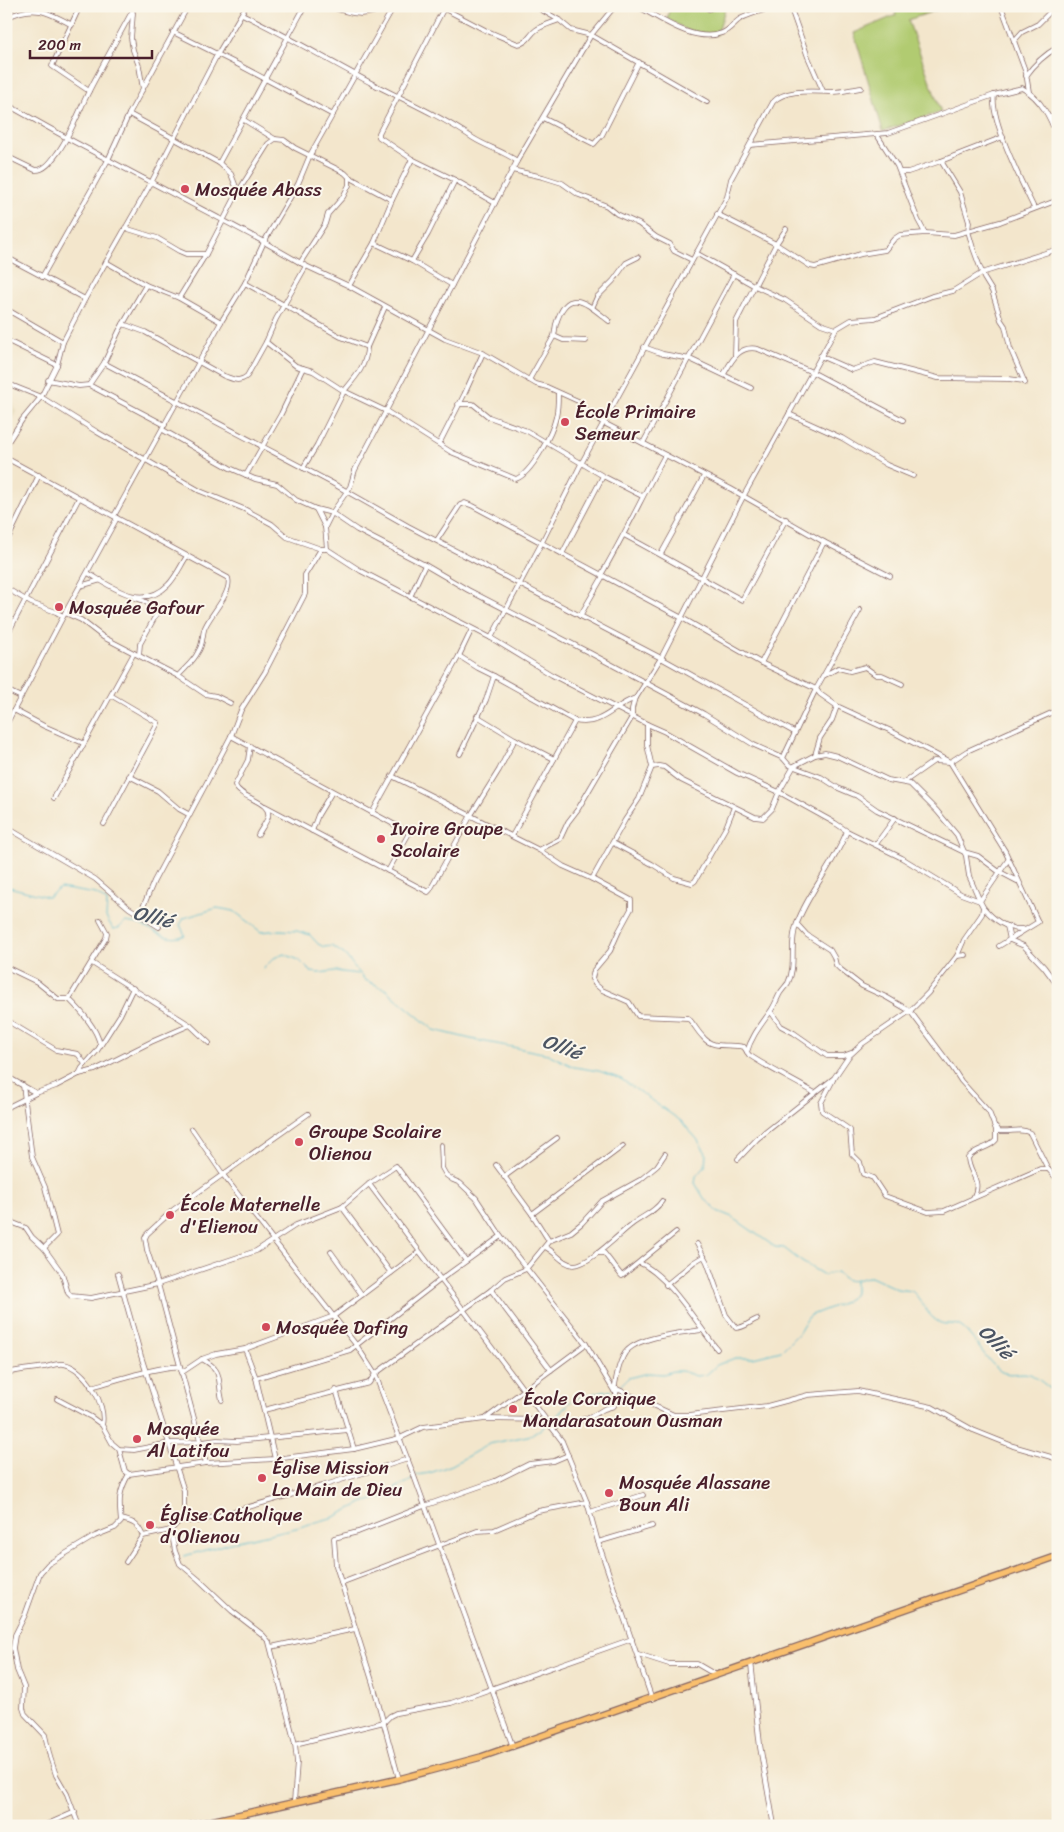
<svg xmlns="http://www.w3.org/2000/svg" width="1064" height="1832" font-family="Sriracha,sans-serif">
<rect width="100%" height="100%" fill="#fbf7ec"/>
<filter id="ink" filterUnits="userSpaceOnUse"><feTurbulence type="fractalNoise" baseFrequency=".02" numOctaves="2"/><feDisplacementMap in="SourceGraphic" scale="10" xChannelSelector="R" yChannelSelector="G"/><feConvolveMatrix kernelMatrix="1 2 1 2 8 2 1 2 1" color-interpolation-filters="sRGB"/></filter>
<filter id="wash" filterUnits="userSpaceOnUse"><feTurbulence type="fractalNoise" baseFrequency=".0096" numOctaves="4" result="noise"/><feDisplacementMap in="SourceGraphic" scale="20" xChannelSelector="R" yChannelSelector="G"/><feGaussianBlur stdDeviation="1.12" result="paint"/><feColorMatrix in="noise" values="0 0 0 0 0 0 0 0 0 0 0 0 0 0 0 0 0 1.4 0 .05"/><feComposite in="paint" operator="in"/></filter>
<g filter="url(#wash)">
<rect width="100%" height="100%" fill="#f3e6cc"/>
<path fill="#e6daba" d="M6,391L11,394L16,412L6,430Z"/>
<g fill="#b1cb71" stroke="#7e754e">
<path d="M670,6H726L717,35L689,31L667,19Z"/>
<path d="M893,6H939L937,10L908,20L941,112L883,131L854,33L896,15Z"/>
</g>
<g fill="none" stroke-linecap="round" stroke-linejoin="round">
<g stroke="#4fb9cc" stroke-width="1">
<path d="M6,884L9,887L48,897L60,888L96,894L107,902L106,917L113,929L119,928L125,922C130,923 136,923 141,925C156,931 169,943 185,935L180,925L184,918L217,908L234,911L261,932L280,930L297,931L310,935L318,944L324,947L332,946L345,955L365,980L385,989L434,1030L471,1039L548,1054L574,1067L599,1071L621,1079L681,1121L697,1139L706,1153L705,1167L696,1176L695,1183L704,1198L717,1211L732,1217L775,1247L784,1248L802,1262L824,1275L837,1272C851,1288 856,1277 871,1277L897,1289L912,1291C922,1300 926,1314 937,1321C948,1328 953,1319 965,1330C977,1342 987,1361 1000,1371C1010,1377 1019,1371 1030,1374C1035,1376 1052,1390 1058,1395"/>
<path d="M263,969L274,958L284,954L299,960L311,972L319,973L335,971L358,974"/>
<path d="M617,1389L628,1378L648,1373L663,1374L673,1371H682L696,1376L706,1375L717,1365L735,1358H753L781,1351L798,1334L809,1316L845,1302L855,1293V1281"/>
<path d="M551,1422L573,1399L603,1391H611"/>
<path d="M416,1475L430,1473L452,1465L489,1444L532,1435L548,1424"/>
<path d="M184,1556L238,1541L296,1528L334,1517L362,1503L387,1496L396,1488L410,1481L413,1478"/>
<path d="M1052,1826L1058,1820"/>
</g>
</g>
</g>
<g filter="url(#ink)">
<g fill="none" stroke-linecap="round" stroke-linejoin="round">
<g stroke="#856563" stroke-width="5.5">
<g id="minor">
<path d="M80,6L52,66L89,91"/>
<path d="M329,6C355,16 364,17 390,6"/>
<path d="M439,6L485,30L518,44C528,43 529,35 536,30C543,25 552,23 559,20"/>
<path d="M445,6L379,133V137L412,159L455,180L495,203"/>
<path d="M535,6L559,20L571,30L591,35L707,102"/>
<path d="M637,6C660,18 695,44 722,33C730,30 734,23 740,19C751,13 765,10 777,6"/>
<path d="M705,6L709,9L716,6"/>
<path d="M790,6L808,57L823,91"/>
<path d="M1001,6L1026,73L1029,92"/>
<path d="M133,13L131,38L133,50L139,66L143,89"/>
<path d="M242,14C286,35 329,61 373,84C407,101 442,117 473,138C487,147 503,151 517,161"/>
<path d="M6,18C33,4 47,11 72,25"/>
<path d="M6,18L13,6"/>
<path d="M173,32L239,65L333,115"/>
<path d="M1014,41L1022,32L1038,24L1048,14L1053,6"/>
<path d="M1026,76C1035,63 1044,55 1058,47"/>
<path d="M994,95C990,120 1022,183 1034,208"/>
<path d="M6,104L67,138L264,242L306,266L349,286L445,339L483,353L536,384L547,387L578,401L592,416L604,423L731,489L824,542L890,576"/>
<path d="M129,114L219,163L231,174L238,192"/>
<path d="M1050,117L1058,118"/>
<path d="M543,118L594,144L602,135L639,62"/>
<path d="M244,120L275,139"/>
<path d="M877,135L897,166L918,220L925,233"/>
<path d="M750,145L888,133L994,95L1022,88C1042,99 1050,118 1058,138"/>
<path d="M6,156L35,170C45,171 52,160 58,152C71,134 79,111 89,91C104,62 120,34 135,6"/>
<path d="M941,161L1003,137"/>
<path d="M219,163L305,6"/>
<path d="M512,170L543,177L562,183L579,195L607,206L617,214L639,224L656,237L670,244L674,251L692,260"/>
<path d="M900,172H908L941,161L960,192L969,222L968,231L973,248L984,278L992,291L1001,320L1005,326L1010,348L1025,383"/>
<path d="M349,177L392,200"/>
<path d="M717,214L776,244L810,266L815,267L861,254L885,250L894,239L900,235L925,233L954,235L1000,222L1058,200"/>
<path d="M125,228L157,238L179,251L186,254H206L238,192L268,144L275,139L284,140L295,148L345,173L349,177V185L343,197L328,214L325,224L300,263"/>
<path d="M374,243L412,261L452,285"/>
<path d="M696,253L755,286L785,300L821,324L836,329"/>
<path d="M6,257L85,299"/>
<path d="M412,261L428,234L455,180"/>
<path d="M106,262L146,285L179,298L221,322"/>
<path d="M42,277L108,160L129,114L188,6"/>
<path d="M245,283L341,337L367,347L385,307"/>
<path d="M349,286L374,243L392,200L412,159"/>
<path d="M179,298L206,254"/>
<path d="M592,308L597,297L613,281L626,263L638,257"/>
<path d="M6,309L63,342"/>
<path d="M123,324L145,332L224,376C233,379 239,383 247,376L266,342L276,319L306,266"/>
<path d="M554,336C555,332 555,328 556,324C568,284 587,304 609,321"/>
<path d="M6,340L57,365"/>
<path d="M266,342L296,366L313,371L344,391L317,445L303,468"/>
<path d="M367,347C367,365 355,378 344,391L386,411L451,452L516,479C532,473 552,434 556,417C558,409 558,401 558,393"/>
<path d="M644,347L663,354L690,359L751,388"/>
<path d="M735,355L736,322L776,244L786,229"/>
<path d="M820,356L852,370L875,362L938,378L1009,379L1024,381"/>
<path d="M104,363L332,483L408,526L661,658L794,732"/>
<path d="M724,374C732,360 739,345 758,349L812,372L903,420"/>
<path d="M48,380L79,386L89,385L104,363L119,331L146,285"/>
<path d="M529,380L554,336L563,340L586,341"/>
<path d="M6,383L41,397L97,432L200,491L244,509L272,524L287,537L321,549"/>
<path d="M89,385L165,425"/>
<path d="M458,404H473L489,417L527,431L603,476L642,496"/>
<path d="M789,414L842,438L887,465L913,476"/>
<path d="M163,430L230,468L255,479L277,484L296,500L316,509L325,527"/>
<path d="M643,443L734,274"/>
<path d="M439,444L464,395L483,353"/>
<path d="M6,445L22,420L41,397L57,365L63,342L85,299L151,183L217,55L246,6"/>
<path d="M6,458L228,578C233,594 207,617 204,630C202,638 203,645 198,652C194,661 185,668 178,676"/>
<path d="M246,475L281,414L303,368"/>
<path d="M316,509L332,513L357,530L425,565L468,590L590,653L704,714L754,745L783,758L789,765L821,777L838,788L857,796L877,810L964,852L978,856L998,871L1017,881"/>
<path d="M114,516L221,322L245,283L264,242L298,184L310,155L394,6"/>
<path d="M117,518L65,613L81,620L103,637L178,676L205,694L216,696L230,703"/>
<path d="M624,535C664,556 702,579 742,600L786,519"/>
<path d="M437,540L460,505L465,503L473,506L682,618L761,663L816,689L820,694L837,706L889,730L950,762L1005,851L1038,922L999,946"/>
<path d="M6,543L39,475"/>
<path d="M327,549L325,527L332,513L350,487L355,470L386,411L517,161L591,35L615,6"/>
<path d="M562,554L603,476"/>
<path d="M661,554L704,476"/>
<path d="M88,573C112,587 142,611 168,585C176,577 181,565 187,556"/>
<path d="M601,575C624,536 643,495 665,455"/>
<path d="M80,586L101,580"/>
<path d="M6,588L31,603L56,612L63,616"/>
<path d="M410,597L425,565"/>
<path d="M135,598C144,600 153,605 156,615L140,644L139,655"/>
<path d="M580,616L603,576"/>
<path d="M6,637L79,498"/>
<path d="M491,638L541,544L581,464L727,197L731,179L773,102C786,88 815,92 833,92C842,92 852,89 861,88"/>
<path d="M459,656L478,668L494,676L486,700L460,754"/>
<path d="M761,663L824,542"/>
<path d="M825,675L838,668L850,671L865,667L876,675H882L902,684"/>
<path d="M494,676L575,721C603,727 613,705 636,698"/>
<path d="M6,690L21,697"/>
<path d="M14,710L44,726L83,743"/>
<path d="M477,716L515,739"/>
<path d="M647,724L665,732L737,773L779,792L835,823L847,831L902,858L961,894L980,901"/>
<path d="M6,725L65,613"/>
<path d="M231,736L408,832V835L388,871"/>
<path d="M250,746L248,760L235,785C240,799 272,801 268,817C266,823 261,829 258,835"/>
<path d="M815,755L820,738L832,720L837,706"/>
<path d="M783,758L816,689L860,610"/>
<path d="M652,767L659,766L664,767L681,780L755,817L763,818L772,809L779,792L794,766L815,755L825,753L837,756L888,780L910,784L937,811L957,835L966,856L969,876L980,901"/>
<path d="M129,776L158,791L179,809L190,815"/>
<path d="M392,776L539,850L563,866L592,879L631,900V909L619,931L610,951L594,970L592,979L595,984L602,990L629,1002L638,1016L688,1018C694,1024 697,1031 703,1037C713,1050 730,1043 744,1047L747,1052"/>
<path d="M904,782L934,761L950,762L967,751L1058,710"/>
<path d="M54,798L134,653"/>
<path d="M265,806L428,892L430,890L471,815L499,770L515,739L554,759"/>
<path d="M372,813L459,656L472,629"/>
<path d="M104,824L158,723L112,696"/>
<path d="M6,827L95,879L129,908L159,927"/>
<path d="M312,831L318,815L332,792"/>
<path d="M512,836L575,721"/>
<path d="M613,843L652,864L674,878L692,883L695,881L726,827L734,807"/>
<path d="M876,844L895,818"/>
<path d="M539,850L560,839L568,822L578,809L632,717V709L634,701L661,658L743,497L836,329L851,320L875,318L932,296L953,291L982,273L1058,249"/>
<path d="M983,907C993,919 1007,930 1023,929"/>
<path d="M140,914L154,881L207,782L231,736L241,710L265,672L305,594V575L321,549H327L361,571L491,638L552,675L647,724V745L652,767L639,799L625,820L592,879"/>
<path d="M797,924L807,935L830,950L834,957L836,965L840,969L862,986L886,997L910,1011L952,1067L961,1081L989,1112L996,1130V1140C989,1149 975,1148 968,1158C969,1175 983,1180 973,1198"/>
<path d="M1007,926L1010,940L1024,946L1044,967L1058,986"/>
<path d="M957,956L965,955"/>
<path d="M92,963L190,1025L209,1043"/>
<path d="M6,967L37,982L58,999H69C81,1011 97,1028 100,1045"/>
<path d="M69,999L106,938L107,933L100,920"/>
<path d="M771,1012L781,1026L794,1033L827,1056H843L851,1053"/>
<path d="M6,1020L56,1050L78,1054L85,1064"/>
<path d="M79,1074L95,1070L151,1042L190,1025"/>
<path d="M6,1076L36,1093"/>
<path d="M833,1080L821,1103L822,1111L850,1130L852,1154L860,1162L863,1174L873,1178L885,1196L928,1212L944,1211L1040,1169H1048L1058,1180"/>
<path d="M23,1085L32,1157L45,1187L57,1235L44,1248"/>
<path d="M815,1093C793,1080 770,1069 749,1055L747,1052C751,1037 761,1025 770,1012C774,1007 776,1001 779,995C781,991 785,987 788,983C797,965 789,944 796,926C808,892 834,865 847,831"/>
<path d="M6,1108L36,1093L56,1086L79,1074L82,1068L97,1051L120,1015L133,988"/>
<path d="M996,1127L999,1131C1010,1133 1021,1127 1030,1133L1048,1169"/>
<path d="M192,1129L224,1176L274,1241L357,1346L375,1374L414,1476L513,1747"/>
<path d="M441,1145L442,1168L446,1175L453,1180L460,1183L476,1198L501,1236L586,1344L614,1391L617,1389"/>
<path d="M738,1159L757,1139L834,1078L849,1056L862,1044L910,1011L928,993L957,956L964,940L982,914L983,907L980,901L1008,860"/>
<path d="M496,1165L532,1214L549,1241"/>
<path d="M504,1177L557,1138"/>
<path d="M369,1184L562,1441L587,1502L598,1542L652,1699"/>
<path d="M342,1207L391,1273"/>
<path d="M532,1214L623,1146"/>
<path d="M6,1220L26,1228L32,1237L44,1248L62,1273L68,1293L71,1296L91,1298L158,1284L256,1251L296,1225L342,1207L369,1184L396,1166L466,1261"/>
<path d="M697,1244L707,1262L726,1315L736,1328C745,1328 749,1322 757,1319"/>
<path d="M545,1247C556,1252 562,1264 574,1265C589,1265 619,1234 631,1225C642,1216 654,1213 662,1201"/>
<path d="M331,1252L362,1295"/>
<path d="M596,1253H604L621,1275L622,1276L676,1232"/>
<path d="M640,1263C669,1276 697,1324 717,1349"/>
<path d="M118,1274L141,1356L184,1491V1516L171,1530L175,1551L180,1564L198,1579L232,1611L263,1635L269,1642L295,1744L297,1762L294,1802"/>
<path d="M666,1285L694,1262L704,1256"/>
<path d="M491,1290L551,1370"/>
<path d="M245,1349L256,1378L275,1459"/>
<path d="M202,1359C224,1371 217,1379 222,1400"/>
<path d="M6,1373C19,1370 32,1369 45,1367C50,1366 58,1363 64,1364C85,1368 107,1404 102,1425L112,1443L119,1449L134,1450L170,1443L202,1442L217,1440L237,1441L348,1430"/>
<path d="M181,1373L202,1359L216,1354L245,1349L334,1316L419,1252"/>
<path d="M256,1378L350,1350L440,1280L501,1236"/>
<path d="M91,1387C110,1382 164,1364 180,1367"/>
<path d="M336,1390L354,1449"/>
<path d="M614,1391C616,1379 618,1364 625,1353C637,1336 682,1333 702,1330"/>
<path d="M57,1399L91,1417L102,1425"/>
<path d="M264,1410L369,1383L375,1374L491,1290L505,1278L526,1269L549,1241L571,1232L582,1223L602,1201L640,1180L657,1166L665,1154"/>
<path d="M485,1419L586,1344"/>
<path d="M551,1427L589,1418L604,1409L614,1406L617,1389L674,1415H689L767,1406L808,1395L858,1391L932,1407L973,1430L1013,1446L1058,1459"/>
<path d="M119,1449L125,1471L129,1474"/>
<path d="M206,1463L158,1284L147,1250L145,1238L147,1234L173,1210L308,1114"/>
<path d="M590,1512L643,1495"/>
<path d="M121,1519C134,1522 138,1524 143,1536"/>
<path d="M182,1519L188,1521H200L322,1486L408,1459"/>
<path d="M598,1542L652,1526"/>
<path d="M126,1562L143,1536L171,1530"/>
<path d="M341,1583L477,1531L494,1530L538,1511L587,1502"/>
<path d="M271,1647L355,1629"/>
<path d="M638,1654L669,1664H697L716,1675"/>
<path d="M295,1744L384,1722L390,1716L396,1713L451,1703L632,1639"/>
<path d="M399,1779L373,1684L336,1566L334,1538L358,1532L424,1506L495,1481L529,1464L554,1461L568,1455"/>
<path d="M43,1826L75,1812"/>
<path d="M79,1826L67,1794L56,1775L50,1757L45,1735L25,1714L23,1708L24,1687L17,1670L13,1648L15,1635L25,1615L40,1573L48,1564L95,1536L115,1528L121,1522C119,1502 118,1492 129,1474L206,1463L275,1459L354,1449L400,1438L423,1427L485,1419L545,1420"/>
</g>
</g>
<g stroke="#856563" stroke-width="6">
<path id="tertiary" d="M751,1663L760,1746L774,1826"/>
</g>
<g stroke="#856563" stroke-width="8">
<path id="primary" d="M189,1826L399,1779L481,1757L1058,1556"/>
</g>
<use href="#minor" stroke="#fff" stroke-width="4"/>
<use href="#tertiary" stroke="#fff" stroke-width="4.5"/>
<use href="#primary" stroke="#f9bf6d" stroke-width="5.5"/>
</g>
</g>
<g fill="#d1495b" stroke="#fbf7ec" stroke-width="2">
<circle cx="185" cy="189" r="5"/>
<circle cx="565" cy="422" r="5"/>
<circle cx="59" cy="607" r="5"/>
<circle cx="381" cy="839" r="5"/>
<circle cx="299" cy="1142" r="5"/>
<circle cx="170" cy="1215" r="5"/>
<circle cx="266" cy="1327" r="5"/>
<circle cx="513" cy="1409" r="5"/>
<circle cx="137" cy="1439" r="5"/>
<circle cx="262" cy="1478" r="5"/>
<circle cx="609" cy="1493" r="5"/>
<circle cx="150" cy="1525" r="5"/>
</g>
<g text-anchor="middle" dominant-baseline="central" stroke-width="4" stroke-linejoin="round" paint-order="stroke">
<g font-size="19" fill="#4a1f2b" stroke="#fbf7ec" text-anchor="start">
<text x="195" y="189">Mosquée Abass</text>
<text x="575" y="411">École Primaire<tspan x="575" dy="22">Semeur</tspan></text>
<text x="69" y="607">Mosquée Gafour</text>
<text x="391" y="828">Ivoire Groupe<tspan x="391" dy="22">Scolaire</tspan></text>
<text x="309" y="1131">Groupe Scolaire<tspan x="309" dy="22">Olienou</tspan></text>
<text x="180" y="1204">École Maternelle<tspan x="180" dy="22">d'Elienou</tspan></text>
<text x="276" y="1327">Mosquée Dafing</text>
<text x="523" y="1398">École Coranique<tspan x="523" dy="22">Mandarasatoun Ousman</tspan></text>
<text x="147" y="1428">Mosquée<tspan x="147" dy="22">Al Latifou</tspan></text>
<text x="272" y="1467">Église Mission<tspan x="272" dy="22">La Main de Dieu</tspan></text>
<text x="619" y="1482">Mosquée Alassane<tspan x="619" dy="22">Boun Ali</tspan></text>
<text x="160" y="1514">Église Catholique<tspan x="160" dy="22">d'Olienou</tspan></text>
</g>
<g font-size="20" font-style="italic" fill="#4c5563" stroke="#fbf7ec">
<text transform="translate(153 917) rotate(14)">Ollié</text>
<text transform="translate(562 1047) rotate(20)">Ollié</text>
<text transform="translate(996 1342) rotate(45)">Ollié</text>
</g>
</g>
<rect width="1064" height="1832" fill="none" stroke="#fbf7ec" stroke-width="25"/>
<path d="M30 50v8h122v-8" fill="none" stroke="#4a1f2b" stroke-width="2.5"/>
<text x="38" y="50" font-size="15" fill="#4a1f2b" stroke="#fbf7ec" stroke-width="4" paint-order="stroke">200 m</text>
</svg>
